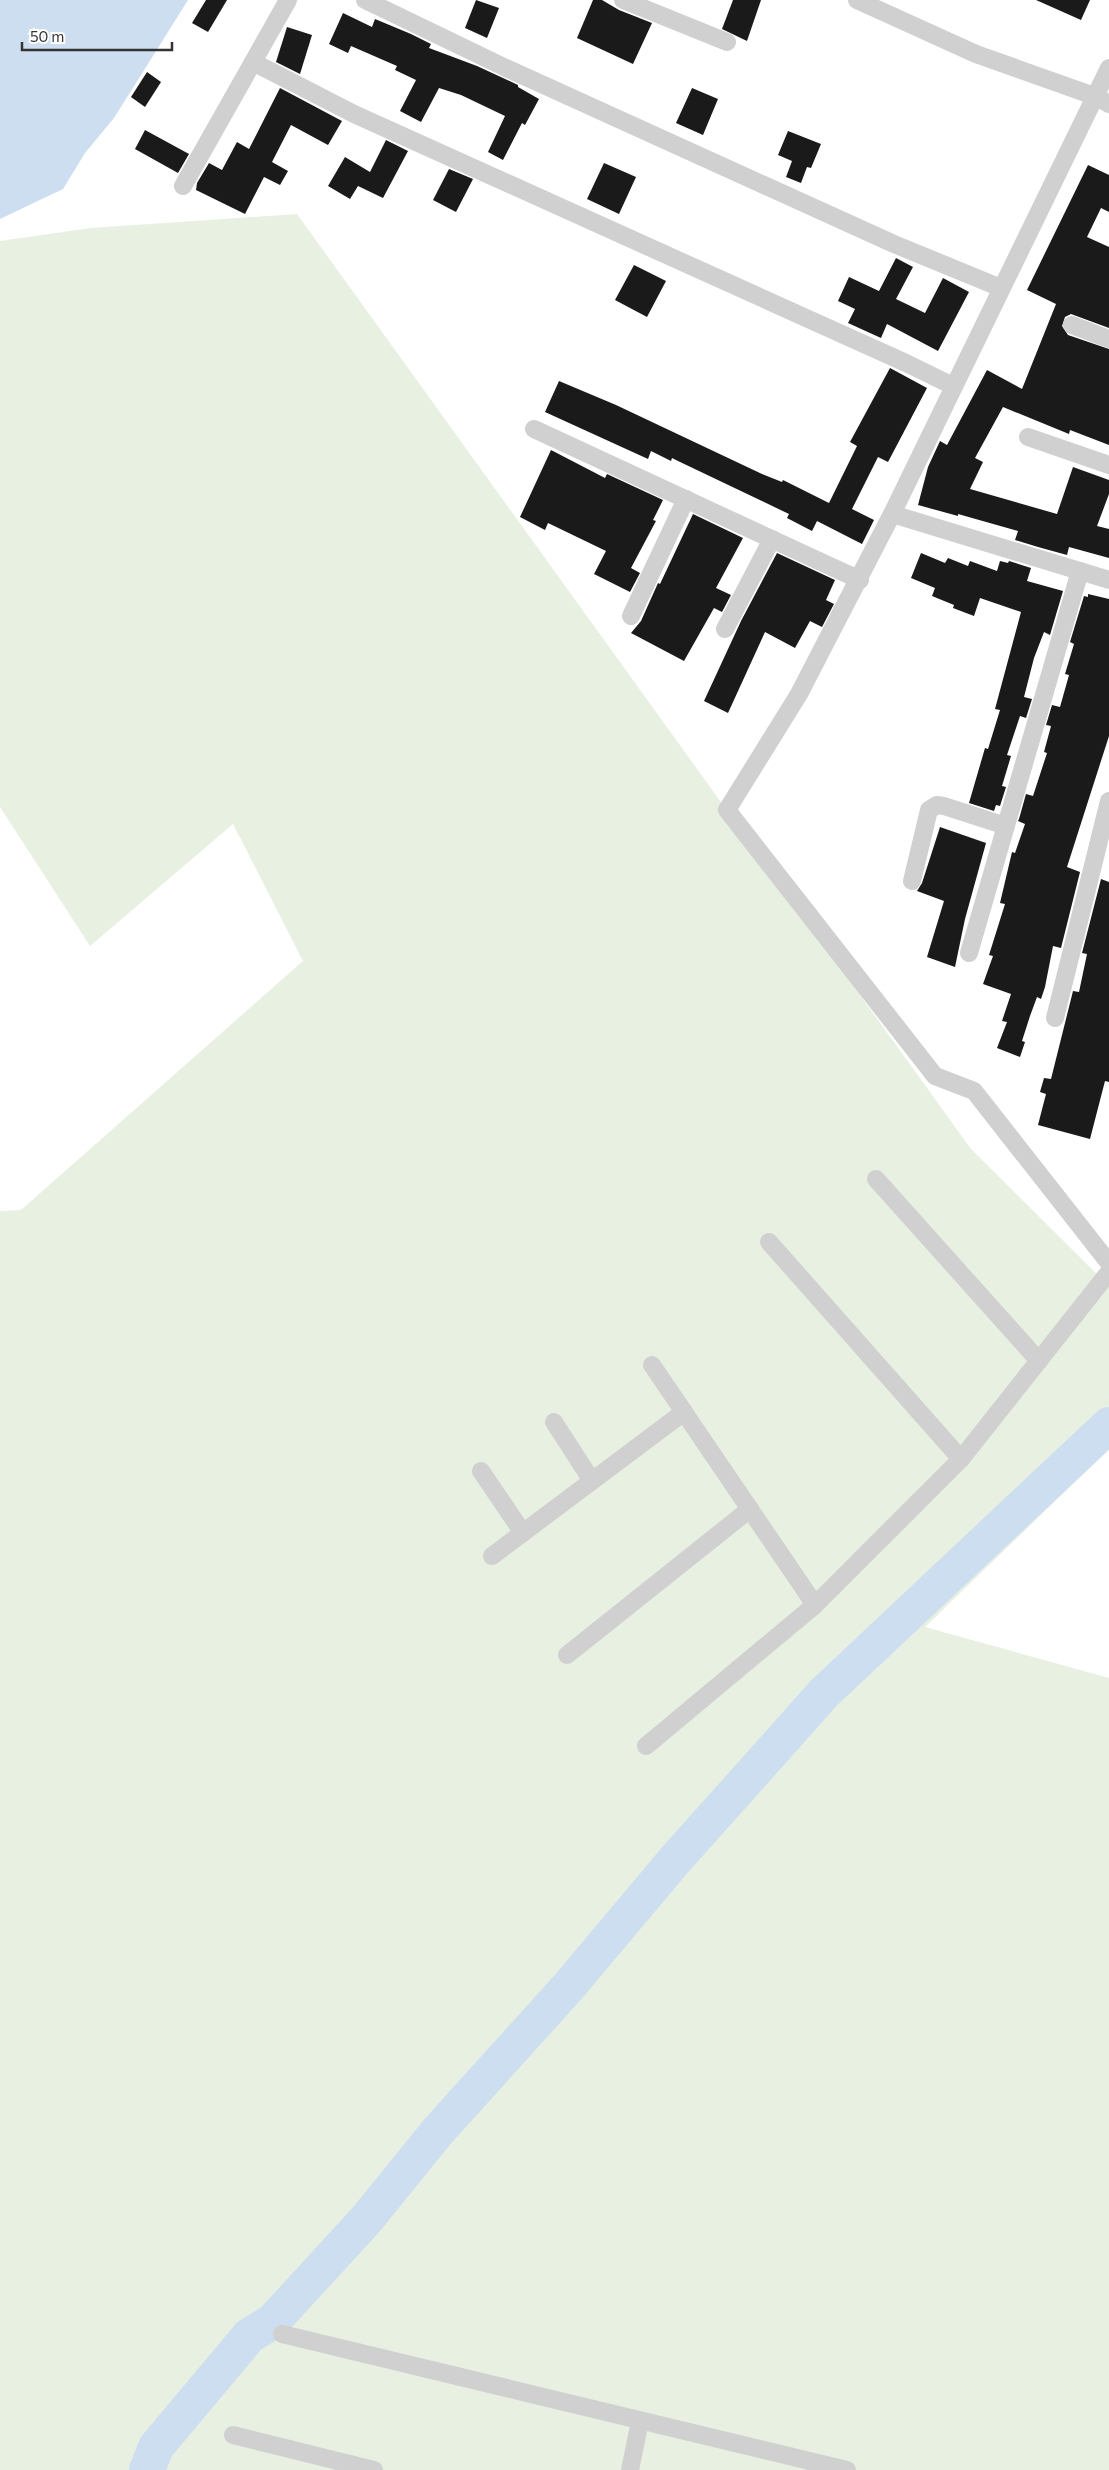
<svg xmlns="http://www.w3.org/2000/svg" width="1109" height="2470" font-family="Commissioner,sans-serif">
<rect width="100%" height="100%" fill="#fff"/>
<path fill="#e7f0e1" d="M297,214L971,1149L1109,1286V1449L925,1627L1109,1678V2470H0V1211L21,1210L303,961L233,824L90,946L0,807V241L91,228Z"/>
<path fill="#cddef0" d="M0,0H188L114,118L85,153L63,189L0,219Z"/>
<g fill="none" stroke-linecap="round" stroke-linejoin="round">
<path stroke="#cddef0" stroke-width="36" d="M147,2470L156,2447L249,2336L273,2321L365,2221L438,2131L569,1986L674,1861L824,1693L1109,1425"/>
</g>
<g fill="#1a1a1a">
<path d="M206,0H227L208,32L192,23Z"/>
<path d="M476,0L499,8L487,38L465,28Z"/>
<path d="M593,0H602L619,10L652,23L633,64L577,38Z"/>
<path d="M733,0H761L747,41L722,29Z"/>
<path d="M1036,0H1090L1081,20Z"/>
<path d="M343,13L372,27L375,19L411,34L431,44L429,48L477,66L518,85V87L539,99L525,125L522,123L503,160L488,152L505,116L461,95L439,88L421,122L400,111L416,80L395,70L397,66L351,46L348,53L329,44Z"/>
<path d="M287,27L312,35L300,74L276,62Z"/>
<path d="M147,72L161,82L145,107L131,97Z"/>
<path d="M280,88L342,121L328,145L291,125L272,162L288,171L280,185L264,177L245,214L196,190L197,183L209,163L222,170L237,142L249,149Z"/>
<path d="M692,88L718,99L703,135L676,123Z"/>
<path d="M145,130L189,154L178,173L135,149Z"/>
<path d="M788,131L821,144L811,168L807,167L801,183L786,177L792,161L778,155Z"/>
<path d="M386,140L408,151L383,198L358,186L350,199L328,186L345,157L370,172Z"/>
<path d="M604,163L636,177L619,214L587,199Z"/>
<path d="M1088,165L1109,175V212L1101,208L1087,237L1109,247V328L1071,314L1065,317L1062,326L1068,335L1109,349V445L1070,430L1069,434L1003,407L975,458L983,462L970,489L1057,514L1073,467L1109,480V494L1097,526L1109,529V558L1069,547L1067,555L1038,547L1015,540L1018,531L958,514V516L918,505L928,467L940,441L947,445L987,370L1022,389L1056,304L1027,290Z"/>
<path d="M449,169L473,179L456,212L433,200Z"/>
<path d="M896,258L913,267L896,299L925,313L943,278L969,292L938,351L887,324L881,338L848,323L855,309L838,301L849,277L879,291Z"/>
<path d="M634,265L666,281L647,317L615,300Z"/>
<path d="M890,368L927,388L888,462L878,457L852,509L874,520L862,544L817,521L812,531L787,518L789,514L678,461L672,458L671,461L651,451L648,459L545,412L559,381L616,405L762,474L782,482L783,480L829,503L857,446L850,442Z"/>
<path d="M551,450L605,478L607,474L663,500L653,520L656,521L631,568L640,573L630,592L594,574L606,551L548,523L545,530L520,517Z"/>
<path d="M693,514L743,538L716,588L731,595L722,612L714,608L684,661L631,633L641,621L658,583L660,584Z"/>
<path d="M777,553L835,580L826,600L834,604L822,627L810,621L795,648L765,632L728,713L704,701L741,621Z"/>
<path d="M921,553L945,563L948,558L968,566L970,561L997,571L1000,561L1008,563L1009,561L1031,568L1027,581L1063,591L1050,635L1044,632L1034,658L1024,697L1032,699L1026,718L1020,716L1007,755L1011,756L1002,786L1006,787L1000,806L996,805L994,811L969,803L985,748L988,749L1000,710L995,709L1021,612L980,598L974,616L953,608L954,605L932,596L935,588L911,578Z"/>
<path d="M1088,594L1109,599V736L1067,867L1080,872L1061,948L1053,946L1045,987L1041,999L1037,997L1030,1016L1022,1041L1025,1042L1020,1057L997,1048L1007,1022L1002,1021L1011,994L983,984L993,956L989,955L1005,904L1000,903L1012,852L1015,853L1025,824L1018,821L1019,819L1026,794L1033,796L1047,753L1044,752L1051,726L1046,725L1052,705L1060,707L1069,675L1065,674L1074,644L1070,642L1084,596L1088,597Z"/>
<path d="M940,827L986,843L965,919L955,967L927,957L944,901L917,891L922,883Z"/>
<path d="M1101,879L1109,882V1082L1105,1081L1090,1139L1038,1125L1046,1094L1040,1092L1044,1078L1051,1079L1073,991L1079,992L1087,954L1082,953Z"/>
</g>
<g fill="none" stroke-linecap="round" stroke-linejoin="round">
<g stroke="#d0d0d0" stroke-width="18">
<path d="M365,0L506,68L894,244L1001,288"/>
<path d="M623,0L727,42"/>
<path d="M857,0L976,54L1097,97L1109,104"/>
<path d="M253,62L354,114L906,363L953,386"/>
<path d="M183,186L288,0"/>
<path d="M1072,325L1109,339"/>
<path d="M534,429L860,580"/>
<path d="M1028,437L1109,465"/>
<path d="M892,514L1109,68"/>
<path d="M1109,580L892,514L799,694L727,810L935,1076L974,1091L1109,1263"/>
<path d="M631,616L686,499"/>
<path d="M725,629L772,539"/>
<path d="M912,881L929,810L937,805L944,806L1006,826"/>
<path d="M969,953L1080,571"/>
<path d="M1055,1018L1109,801"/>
<path d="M876,1179L1039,1361"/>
<path d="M769,1242L961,1459"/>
<path d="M652,1365L815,1605"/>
<path d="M554,1422L592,1481"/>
<path d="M481,1471L523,1533"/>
<path d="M492,1556L684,1412"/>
<path d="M567,1655L750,1509"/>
<path d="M646,1746L815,1605L961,1459L1109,1272"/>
<path d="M282,2334L847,2470"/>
<path d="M233,2435L374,2470"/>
<path d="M630,2470L640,2421"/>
</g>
</g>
<path d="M22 42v8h150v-8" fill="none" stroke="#333333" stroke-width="2.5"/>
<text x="30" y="42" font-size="15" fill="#333333" stroke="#ffffff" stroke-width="4" paint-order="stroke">50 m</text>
</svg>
